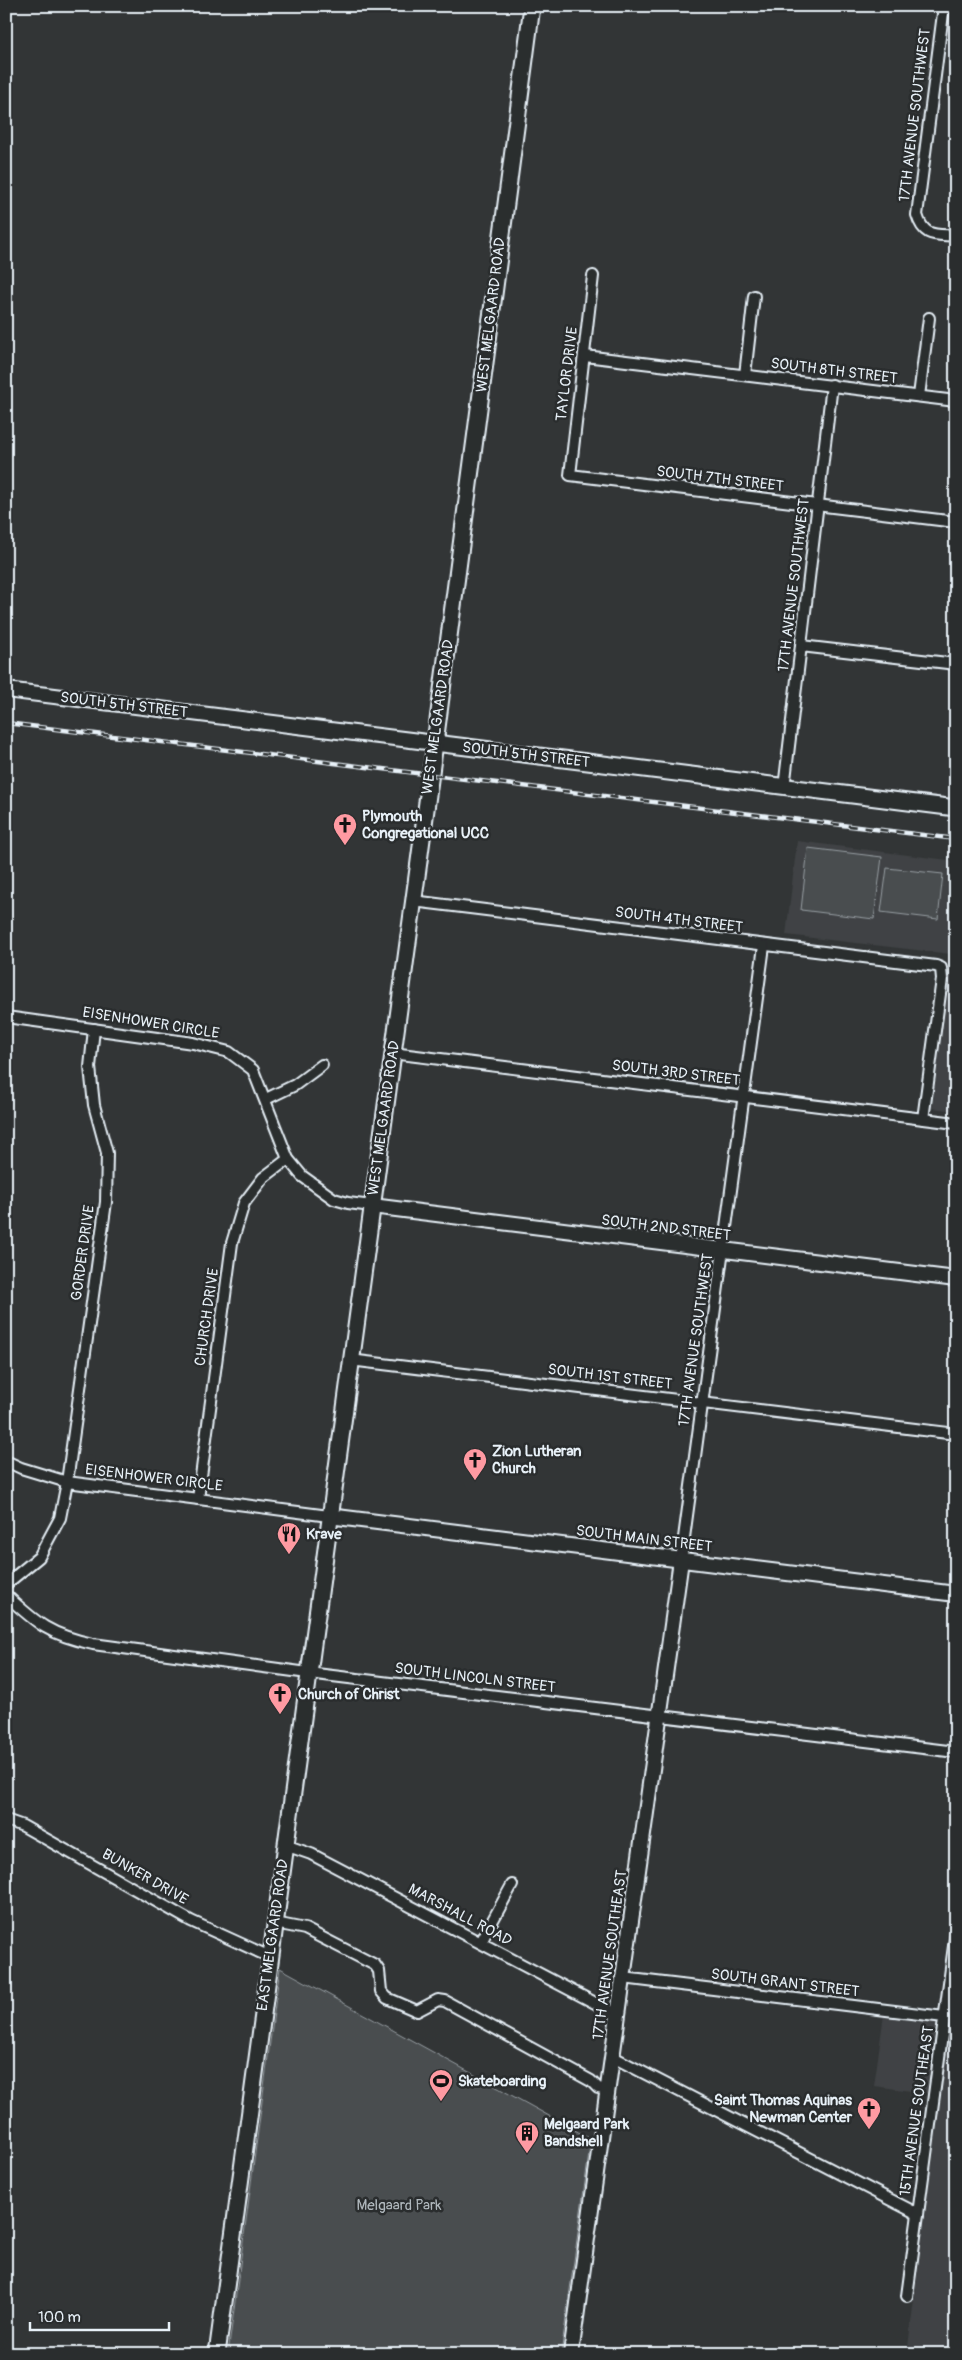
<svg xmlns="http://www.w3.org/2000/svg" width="962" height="2360" font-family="Pangolin,sans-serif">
<rect width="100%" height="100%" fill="#323536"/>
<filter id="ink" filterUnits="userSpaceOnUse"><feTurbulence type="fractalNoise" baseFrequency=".02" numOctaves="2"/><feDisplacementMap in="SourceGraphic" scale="10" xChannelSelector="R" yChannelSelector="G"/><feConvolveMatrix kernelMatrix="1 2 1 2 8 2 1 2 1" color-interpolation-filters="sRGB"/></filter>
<g filter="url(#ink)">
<g fill="#3f4244">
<path d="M797,841L956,861V1111L932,1108L951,954L786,935Z"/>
<path d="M956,1979V2354H907L940,2095L874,2086L884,2014L950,2023Z"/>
</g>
<g fill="#494d4f" stroke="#989fa4">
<path d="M808,848L882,857L874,919L801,910Z"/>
<path d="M887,868L943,874L938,919L881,912Z"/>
<path d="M280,1968L591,2139L561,2354H228Z"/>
</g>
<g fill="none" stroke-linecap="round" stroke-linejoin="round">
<g stroke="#e8f1f8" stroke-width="14">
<g id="minor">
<path d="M944,6L917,215C924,238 935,234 956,236"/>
<path d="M593,276L570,475L956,522"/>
<path d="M585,356L956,401"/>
<path d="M745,375L754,296"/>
<path d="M919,396L929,318"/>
<path d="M801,646L956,664"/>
<path d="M784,788L832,385"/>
<path d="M413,901L936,966L941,968L942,979L923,1119"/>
<path d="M6,1017L193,1043L229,1052L253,1070L288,1159L302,1176L334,1199L348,1203L372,1206"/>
<path d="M392,1053L956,1123"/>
<path d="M266,1099L295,1085L322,1065"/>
<path d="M350,1360L956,1434"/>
<path d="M6,1461L21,1468L67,1482L106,1202L107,1153L94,1105L90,1067L94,1029"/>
<path d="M198,1499L232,1243L244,1203L263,1178L288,1159"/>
<path d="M681,1560L764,946"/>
<path d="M6,1584L39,1557L60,1518L67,1482L329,1516"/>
<path d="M6,1595C37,1624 50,1635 93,1644L308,1673L956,1752"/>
<path d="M6,1820L23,1826L191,1921L270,1957"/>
<path d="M285,1845L311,1854L618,2015"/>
<path d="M275,1923L305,1929L375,1965L379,1971L381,1991L387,1998L417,2011L438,2000L445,2001L591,2081L598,2088L608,2090"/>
<path d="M481,1942L512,1885"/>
<path d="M623,1978L944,2017"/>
<path d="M613,2057L918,2214"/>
<path d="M907,2296L956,1931"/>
</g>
</g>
<g stroke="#e8f1f8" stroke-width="18">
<g id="tertiary">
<path d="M6,690L435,743"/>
<path d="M372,1206L956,1279"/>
<path d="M329,1516L956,1594"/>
<path d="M571,2354L681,1560"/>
</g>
</g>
<g stroke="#e8f1f8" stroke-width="19">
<g id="secondary">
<path d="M435,743L956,808"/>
<path d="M217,2354L435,743L532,6"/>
</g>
</g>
<use href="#minor" stroke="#2a2d2e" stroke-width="10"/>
<use href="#tertiary" stroke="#2a2d2e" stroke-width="14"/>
<use href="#secondary" stroke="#2a2d2e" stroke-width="15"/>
<g stroke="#e8f1f8" stroke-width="4.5">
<path id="rail" d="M6,723L956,839"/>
</g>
<use href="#rail" stroke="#2a2d2e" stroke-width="2.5" stroke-dasharray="8" stroke-linecap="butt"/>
</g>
</g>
<defs>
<g id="church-pin" transform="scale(1.25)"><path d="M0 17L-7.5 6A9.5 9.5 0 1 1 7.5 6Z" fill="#ff9aa2" stroke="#2a2d2e"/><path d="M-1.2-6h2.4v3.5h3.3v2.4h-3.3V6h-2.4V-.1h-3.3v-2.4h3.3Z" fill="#111"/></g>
<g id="restaurant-pin" transform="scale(1.25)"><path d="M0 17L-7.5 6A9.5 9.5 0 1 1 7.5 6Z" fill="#ff9aa2" stroke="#2a2d2e"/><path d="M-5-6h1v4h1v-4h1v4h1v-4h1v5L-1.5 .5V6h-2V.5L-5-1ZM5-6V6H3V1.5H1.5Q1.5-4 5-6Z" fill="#111"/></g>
<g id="stadium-pin" transform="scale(1.25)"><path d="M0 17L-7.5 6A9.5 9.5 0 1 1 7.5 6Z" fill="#ff9aa2" stroke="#2a2d2e"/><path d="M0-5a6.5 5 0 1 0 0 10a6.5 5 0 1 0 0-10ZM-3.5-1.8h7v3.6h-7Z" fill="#111"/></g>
<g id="building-pin" transform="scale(1.25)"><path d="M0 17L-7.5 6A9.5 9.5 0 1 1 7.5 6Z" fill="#ff9aa2" stroke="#2a2d2e"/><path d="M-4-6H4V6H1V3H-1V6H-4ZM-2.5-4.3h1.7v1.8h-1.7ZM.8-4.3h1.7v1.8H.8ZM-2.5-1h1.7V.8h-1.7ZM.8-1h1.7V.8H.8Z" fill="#111"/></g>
</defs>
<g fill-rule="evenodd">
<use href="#church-pin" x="345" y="825"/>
<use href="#church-pin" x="475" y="1460"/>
<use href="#restaurant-pin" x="289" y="1534"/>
<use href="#church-pin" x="280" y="1694"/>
<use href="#stadium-pin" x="441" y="2081"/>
<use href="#church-pin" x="869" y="2109"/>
<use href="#building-pin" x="527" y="2133"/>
</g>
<g text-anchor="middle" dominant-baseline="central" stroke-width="5" stroke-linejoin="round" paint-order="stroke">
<g font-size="15" fill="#e8f1f8" stroke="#2a2d2e">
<text transform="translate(915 115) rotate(-83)">17TH AVENUE SOUTHWEST</text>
<text transform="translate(491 315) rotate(-83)">WEST MELGAARD ROAD</text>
<text transform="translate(834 371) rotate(7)">SOUTH 8TH STREET</text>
<text transform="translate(567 374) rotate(-83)">TAYLOR DRIVE</text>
<text transform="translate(720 479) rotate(7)">SOUTH 7TH STREET</text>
<text transform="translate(794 585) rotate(-83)">17TH AVENUE SOUTHWEST</text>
<text transform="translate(124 705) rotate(7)">SOUTH 5TH STREET</text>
<text transform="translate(438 717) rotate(-82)">WEST MELGAARD ROAD</text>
<text transform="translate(526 755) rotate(7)">SOUTH 5TH STREET</text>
<text transform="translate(679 920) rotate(7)">SOUTH 4TH STREET</text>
<text transform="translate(151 1023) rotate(9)">EISENHOWER CIRCLE</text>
<text transform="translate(676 1073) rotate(7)">SOUTH 3RD STREET</text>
<text transform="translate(384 1118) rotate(-82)">WEST MELGAARD ROAD</text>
<text transform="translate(666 1228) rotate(7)">SOUTH 2ND STREET</text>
<text transform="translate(83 1253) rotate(-82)">GORDER DRIVE</text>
<text transform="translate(207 1317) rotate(-82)">CHURCH DRIVE</text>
<text transform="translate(696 1340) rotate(-82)">17TH AVENUE SOUTHWEST</text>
<text transform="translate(610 1377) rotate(7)">SOUTH 1ST STREET</text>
<text transform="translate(154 1478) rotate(7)">EISENHOWER CIRCLE</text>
<text transform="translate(644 1539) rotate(7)">SOUTH MAIN STREET</text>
<text transform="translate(475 1678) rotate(7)">SOUTH LINCOLN STREET</text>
<text transform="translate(145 1877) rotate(30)">BUNKER DRIVE</text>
<text transform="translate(460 1915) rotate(28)">MARSHALL ROAD</text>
<text transform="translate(273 1935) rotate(-82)">EAST MELGAARD ROAD</text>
<text transform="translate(610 1955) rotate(-82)">17TH AVENUE SOUTHEAST</text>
<text transform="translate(785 1983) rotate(7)">SOUTH GRANT STREET</text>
<text transform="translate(917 2111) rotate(-82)">15TH AVENUE SOUTHEAST</text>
</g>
<g font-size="15" font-weight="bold" fill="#e8f1f8" stroke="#2a2d2e" text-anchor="start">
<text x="362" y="816">Plymouth<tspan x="362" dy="17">Congregational UCC</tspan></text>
<text x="492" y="1451">Zion Lutheran<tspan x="492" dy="17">Church</tspan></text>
<text x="306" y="1534">Krave</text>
<text x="298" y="1694">Church of Christ</text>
<text x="458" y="2081">Skateboarding</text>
<text x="852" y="2100" text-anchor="end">Saint Thomas Aquinas<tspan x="852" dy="17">Newman Center</tspan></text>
<text x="544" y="2124">Melgaard Park<tspan x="544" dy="17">Bandshell</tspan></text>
</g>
<g font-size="15" fill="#b0b8bd" stroke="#2a2d2e">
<text x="399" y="2205">Melgaard Park</text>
</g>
</g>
<rect width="962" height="2360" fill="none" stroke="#2a2d2e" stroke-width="25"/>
<rect x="12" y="12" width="937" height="2335" fill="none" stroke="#e8f1f8" stroke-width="2" filter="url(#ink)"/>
<path d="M30 2322v8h139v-8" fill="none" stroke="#e8f1f8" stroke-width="2.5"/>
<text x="38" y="2322" font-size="15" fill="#e8f1f8" stroke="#2a2d2e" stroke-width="4" paint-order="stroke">100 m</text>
</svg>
